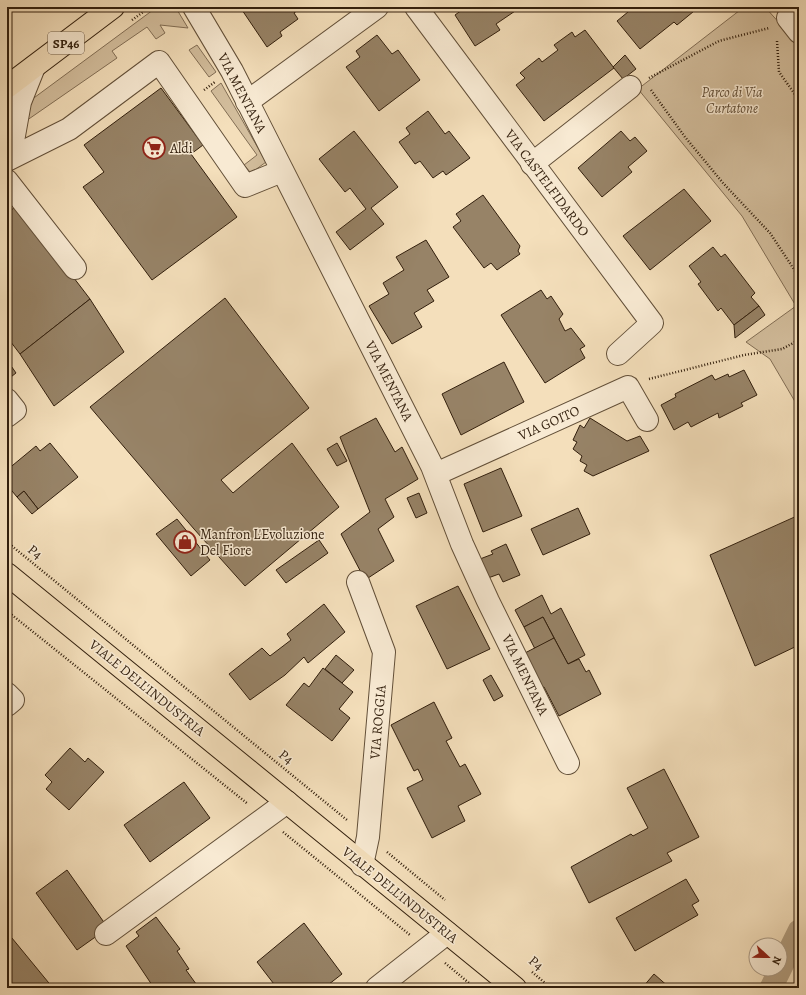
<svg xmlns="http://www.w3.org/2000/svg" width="806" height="995" font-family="Alegreya,serif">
<rect width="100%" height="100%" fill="#f4dfbb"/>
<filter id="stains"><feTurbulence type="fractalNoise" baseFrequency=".005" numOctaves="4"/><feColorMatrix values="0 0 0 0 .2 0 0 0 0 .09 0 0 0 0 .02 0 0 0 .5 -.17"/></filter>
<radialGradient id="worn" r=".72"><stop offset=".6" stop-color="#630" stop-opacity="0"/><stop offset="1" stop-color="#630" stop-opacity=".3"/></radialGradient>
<g fill="#d3be9d" stroke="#826e55">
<path d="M157,7L176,8L188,28L160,25L165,33L156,39L147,27L112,51L117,58L23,123L27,103Z"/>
<path d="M744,7H765L799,45V405H797L770,359L746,342L796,306L742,216L638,89Z"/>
<path d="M197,45L216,72L209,77L189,50Z"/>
<path d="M221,83L266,162L251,173L244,165L257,155L211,91Z"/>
</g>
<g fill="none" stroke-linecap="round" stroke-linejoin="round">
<path stroke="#b29e80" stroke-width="23" d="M771,988L799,931"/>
</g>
<g fill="#978367" stroke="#321f0d">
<path d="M240,7H302L294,13L298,19L280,32L282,36L267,47Z"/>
<path d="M460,7H521L496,24L500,30L475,46L455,15L462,10Z"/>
<path d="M634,7H699L677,25L674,22L640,49L617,21Z"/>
<path d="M585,30L614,68L544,121L516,85L525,78L520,73L539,58L542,62L558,50L554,45L572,32L575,37Z"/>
<path d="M377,35L392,54L398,50L420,80L379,111L346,67L360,57L356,51Z"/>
<path d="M625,55L636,69L623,79L613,67Z"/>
<path d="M161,88L203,145L191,154L237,217L152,280L83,187L104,172L84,145Z"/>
<path d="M428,111L445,134L449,131L470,158L446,175L443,171L433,178L420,161L415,164L399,142L410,134L406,128Z"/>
<path d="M354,131L398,187L371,208L384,224L350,250L336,232L366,209L350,188L345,192L319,159Z"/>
<path d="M621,131L630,141L635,137L647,151L628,167L632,172L602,197L578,168Z"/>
<path d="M684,189L711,221L650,270L623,236Z"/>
<path d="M483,195L520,246L518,251L520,254L497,270L491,263L484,268L453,227L461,221L456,214Z"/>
<path d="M18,205L90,299L20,354L7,337V213Z"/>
<path d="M426,240L449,277L427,290L434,301L414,313L422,327L392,344L369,306L389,294L383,283L404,270L396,257Z"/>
<path d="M713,247L721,257L725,254L755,293L751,297L759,306L734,325L721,308L718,311L698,284L701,282L689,266Z"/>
<path d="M541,290L547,299L551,296L563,314L559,319L565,331L571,328L585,346L580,349L585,358L545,383L501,315Z"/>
<path d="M225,298L309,408L221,480L233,493L292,443L339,507L245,586L194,529L90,407Z"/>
<path d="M90,299L124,352L54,406L20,354Z"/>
<path d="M759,306L765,315L735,338L734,325Z"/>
<path d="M7,360L16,373L7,380Z"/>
<path d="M504,362L524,402L461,435L442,394Z"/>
<path d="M744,370L757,395L741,403L743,406L719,418L718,413L691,427L688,422L674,430L661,405L676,397L675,394L712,375L715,380L728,374L729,377Z"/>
<path d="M376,418L395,452L402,447L418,479L385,499L394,517L378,529L394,561L365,580L341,534L370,512L340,437Z"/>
<path d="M590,418L627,441L640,436L649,451L593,476L584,471L587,465L580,461L582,456L573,449L577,442L573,440L580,425L584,428Z"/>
<path d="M50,443L78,477L38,509L24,491L17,497L7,485V470L36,446L40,451Z"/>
<path d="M337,443L347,461L337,466L327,449Z"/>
<path d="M501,468L522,516L483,532L464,484Z"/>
<path d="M24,491L38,509L32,514L17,497Z"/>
<path d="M419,493L427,513L416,518L407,498Z"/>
<path d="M578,508L590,534L543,555L531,529Z"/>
<path d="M799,515V645L755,666L710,555Z"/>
<path d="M177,519L210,560L191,576L156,534Z"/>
<path d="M319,540L328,553L286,583L276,570Z"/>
<path d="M506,544L520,575L503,582L499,574L488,578L480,559L493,554L491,551Z"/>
<path d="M458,586L490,649L447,669L416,606Z"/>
<path d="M542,595L551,614L561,608L585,655L568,664L543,617L524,627L515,610Z"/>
<path d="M324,604L345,632L308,663L304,657L285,675L250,700L229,674L262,648L270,656L291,640L287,634Z"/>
<path d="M543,617L554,638L535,649L524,627Z"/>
<path d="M554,638L568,664L579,659L586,672L589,670L601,694L559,716L544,687L541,688L523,654Z"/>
<path d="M336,655L354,670L342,683L325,669Z"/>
<path d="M323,668L353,692L339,709L350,718L332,741L286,705L304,683L309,687Z"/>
<path d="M491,675L503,696L494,701L483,680Z"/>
<path d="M434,702L452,738L446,741L460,767L465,764L481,794L458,806L465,821L432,838L407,788L423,780L418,769L414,771L391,725Z"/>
<path d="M70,748L85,762L88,758L104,772L69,810L46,789L52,782L45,775Z"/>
<path d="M664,769L699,837L667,853L672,861L589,903L571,867L631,834L633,836L648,828L627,788Z"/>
<path d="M184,782L210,818L150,862L124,825Z"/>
<path d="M67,870L108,928L77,950L36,893Z"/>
<path d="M686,879L699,901L692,905L698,915L635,951L616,918Z"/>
<path d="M156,917L180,949L177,951L189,969L186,970L199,988H154L126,946L139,936L136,932Z"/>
<path d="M304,923L342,974L324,988H277L257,962Z"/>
<path d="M7,932L53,988H7Z"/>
<path d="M654,974L670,988H642Z"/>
</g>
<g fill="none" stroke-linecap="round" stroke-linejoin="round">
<g stroke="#624f38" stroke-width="24">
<g id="minor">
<path d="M194,7L232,71L432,466L462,544L488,601L568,763"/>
<path d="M416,7L652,323L618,354"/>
<path d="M788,18L799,32"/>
<path d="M247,102L377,7"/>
<path d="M10,158L20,102L34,67"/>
<path d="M7,160L69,129L159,62L245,186L282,171"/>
<path d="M532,164L630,87"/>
<path d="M7,181L75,268"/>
<path d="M7,400L15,410L7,416"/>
<path d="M436,474L628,387L647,420"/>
<path d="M358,582L384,652L368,837L362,865"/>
<path d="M7,694L13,700L7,705"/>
<path d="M106,934L287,802"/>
<path d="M377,988L447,933"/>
</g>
</g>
<g stroke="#321f0d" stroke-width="24">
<g id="major">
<path d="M7,87L113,7"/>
<path d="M7,574L515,988"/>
</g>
</g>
<g stroke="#321f0d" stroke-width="2.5" stroke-dasharray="1 2" stroke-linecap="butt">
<path d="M132,20L150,7"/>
<path d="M777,41L779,72L799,100"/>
<path d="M649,78L719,41L769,28"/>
<path d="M204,90L215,82"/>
<path d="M651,90L685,137L723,183L770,233L799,277"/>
<path d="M649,379L744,355L782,349L799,340"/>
<path d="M7,542L347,820"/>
<path d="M7,611L248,804"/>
<path d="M283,832L410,935"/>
<path d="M387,852L445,900"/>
<path d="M445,963L475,988"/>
<path d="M532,972L551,988"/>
</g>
<use href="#minor" stroke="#f8ead3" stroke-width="22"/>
<use href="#major" stroke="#f4dfbb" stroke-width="22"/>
</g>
<defs>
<g id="supermarket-ring" transform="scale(1.15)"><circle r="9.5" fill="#f8ead3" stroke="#8f2418" stroke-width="1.5"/><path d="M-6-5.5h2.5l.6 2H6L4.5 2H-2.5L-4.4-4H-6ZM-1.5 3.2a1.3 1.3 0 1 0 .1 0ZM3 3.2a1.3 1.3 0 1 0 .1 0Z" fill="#8f2418"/></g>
<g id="shop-ring" transform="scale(1.15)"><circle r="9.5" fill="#f8ead3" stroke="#8f2418" stroke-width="1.5"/><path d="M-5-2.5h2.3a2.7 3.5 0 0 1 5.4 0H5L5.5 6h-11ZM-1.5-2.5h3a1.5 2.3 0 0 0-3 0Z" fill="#8f2418"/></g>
</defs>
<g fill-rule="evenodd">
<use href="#supermarket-ring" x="154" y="148"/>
<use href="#shop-ring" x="185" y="542"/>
</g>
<g text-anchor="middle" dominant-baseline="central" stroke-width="3" stroke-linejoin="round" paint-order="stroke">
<rect fill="#f8ead3" stroke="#6d5c48" stroke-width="1" x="48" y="32" width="36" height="22" rx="3"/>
<g font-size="13" font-weight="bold" fill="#321f0d">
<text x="66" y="43">SP46</text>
</g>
<g font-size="14" font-style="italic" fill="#624f38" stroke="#f8ead3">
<text x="732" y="92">Parco di Via<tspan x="732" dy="16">Curtatone</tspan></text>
</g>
<g font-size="14" fill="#321f0d" stroke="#f8ead3">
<text transform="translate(242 93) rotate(62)">VIA MENTANA</text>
<text transform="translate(547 183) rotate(53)">VIA CASTELFIDARDO</text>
<text transform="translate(389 381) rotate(63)">VIA MENTANA</text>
<text transform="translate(549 423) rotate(-24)">VIA GOITO</text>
<text transform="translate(35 552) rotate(39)">P4</text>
<text transform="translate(525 675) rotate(64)">VIA MENTANA</text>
<text transform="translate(147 688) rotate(39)">VIALE DELL'INDUSTRIA</text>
<text transform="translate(378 722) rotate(-85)">VIA ROGGIA</text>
<text transform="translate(286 757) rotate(39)">P4</text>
<text transform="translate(400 895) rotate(39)">VIALE DELL'INDUSTRIA</text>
<text transform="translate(536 963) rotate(40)">P4</text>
</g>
<g font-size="14" fill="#321f0d" stroke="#f8ead3" text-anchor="start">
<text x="170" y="148">Aldi</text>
<text x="200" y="534">Manfron L'Evoluzione<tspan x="200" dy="16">Del Fiore</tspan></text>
</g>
</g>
<rect width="806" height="995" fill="none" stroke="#f4dfbb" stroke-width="24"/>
<rect x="8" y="8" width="790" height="979" fill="none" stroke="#321f0d" stroke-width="2"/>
<rect x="12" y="12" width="782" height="971" fill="none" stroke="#321f0d"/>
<g transform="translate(768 957) rotate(112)"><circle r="19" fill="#f8ead3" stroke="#a99984"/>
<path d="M0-3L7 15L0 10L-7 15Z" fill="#8f2418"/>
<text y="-6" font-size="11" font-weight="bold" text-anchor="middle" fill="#321f0d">N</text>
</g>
<rect width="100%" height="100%" filter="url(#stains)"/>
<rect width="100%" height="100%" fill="url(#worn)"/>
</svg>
